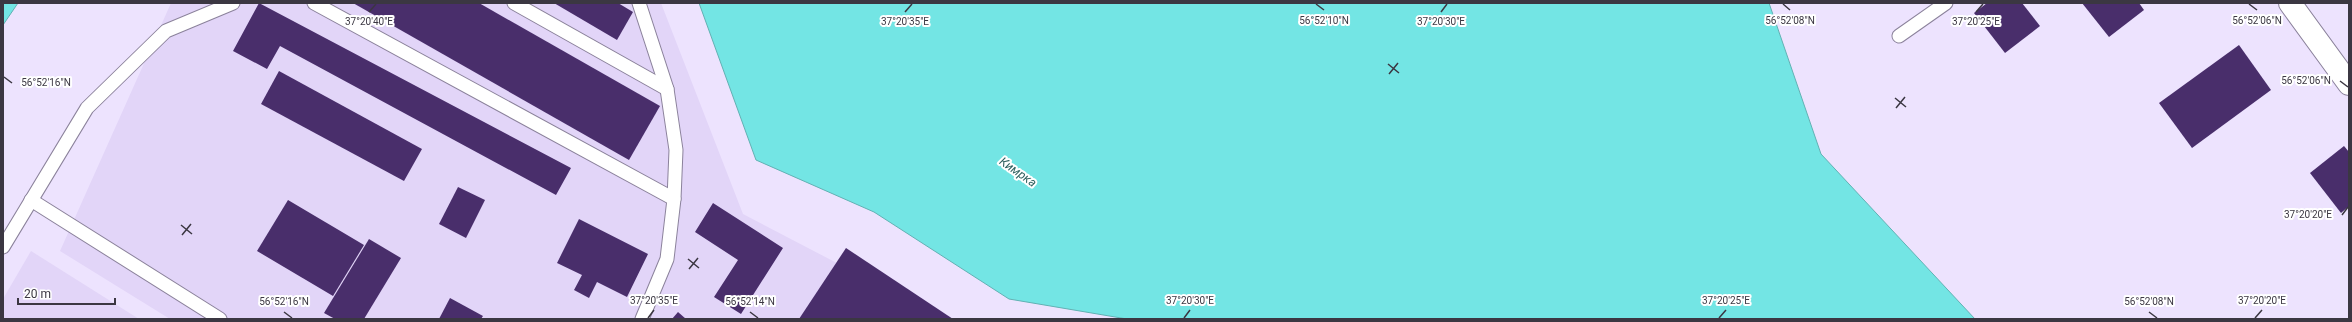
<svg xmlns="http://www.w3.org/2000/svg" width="2352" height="322" font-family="Roboto,sans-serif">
<rect width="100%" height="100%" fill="#ede3fe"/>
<g fill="#e2d5f8">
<path d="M171,3H661L743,214L944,319H170L60,251Z"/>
<path d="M31,251L139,319H3V299Z"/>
</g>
<g fill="#73e5e4" stroke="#62b1b3">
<path d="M3,3H18L3,25Z"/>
<path d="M699,3H1769L1821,154L1975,319H1127L1009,299L874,212L756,160Z"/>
</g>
<g fill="#492e6b">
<path d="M259,3L571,168L556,195L280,46L267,69L233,51Z"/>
<path d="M353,3H479L660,106L629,160Z"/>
<path d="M554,3H618L633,12L617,40Z"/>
<path d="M1987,3H2022L2040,26L2005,53L1974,13Z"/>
<path d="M2082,3H2139L2144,10L2109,37Z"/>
<path d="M2239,45L2271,90L2192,148L2159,103Z"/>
<path d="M279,71L422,149L404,181L261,104Z"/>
<path d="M2344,146L2349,152V206L2341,213L2310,173Z"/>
<path d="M458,187L485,200L466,238L439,224Z"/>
<path d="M288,200L364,245L333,296L257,251Z"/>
<path d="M713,203L783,248L741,314L714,297L738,260L695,232Z"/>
<path d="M579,219L648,254L627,297L597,282L589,298L574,290L582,275L557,263Z"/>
<path d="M369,239L401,258L364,319H335L324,313Z"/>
<path d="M846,248L953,319H799Z"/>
<path d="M450,298L483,316L481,319H439Z"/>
<path d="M678,312L686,319H672Z"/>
</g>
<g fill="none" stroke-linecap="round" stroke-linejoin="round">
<g stroke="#8b829b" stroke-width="15">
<g id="lane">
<path d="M314,3L674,199"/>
<path d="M514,3L667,89"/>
<path d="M639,3L667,89L676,150L674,199L667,259L642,319"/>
<path d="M1899,36L1946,3"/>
<path d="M31,200L220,319"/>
<path d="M3,247L87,108L166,31L233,3"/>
</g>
</g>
<g stroke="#8b829b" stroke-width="24">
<path id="street" d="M2290,3L2349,84"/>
</g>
<use href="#lane" stroke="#fff" stroke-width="13"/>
<use href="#street" stroke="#fff" stroke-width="22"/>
</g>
<path fill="none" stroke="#3b3742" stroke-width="1.5" d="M1316,4L1324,10M1783,4L1790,10M2249,4L2257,10M369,12L376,4M905,12L912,4M1441,12L1447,4M1976,12L1983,4M1388,64L1399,73M1389,74L1398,63M4,77L12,83M2340,81L2348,87M1895,98L1906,107M1896,108L1905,97M2342,215L2348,207M181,225L192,234M182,235L191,224M688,259L699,268M689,269L698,258M284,312L292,318M750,312L758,318M2149,312L2157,318M648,318L654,310M1184,318L1190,310M1719,318L1726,310M2255,318L2262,310"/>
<g text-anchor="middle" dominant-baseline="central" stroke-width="4" stroke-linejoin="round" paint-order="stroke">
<g font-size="12" font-style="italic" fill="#2d5f5e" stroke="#fff">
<text transform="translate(1018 172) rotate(35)">Кимрка</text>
</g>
</g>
<g font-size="10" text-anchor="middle" fill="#3b3742" stroke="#fff" stroke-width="4" stroke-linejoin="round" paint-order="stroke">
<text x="1790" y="24">56°52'08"N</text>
<text x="1324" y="24">56°52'10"N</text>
<text x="2257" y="24">56°52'06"N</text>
<text x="369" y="25">37°20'40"E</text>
<text x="905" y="25">37°20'35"E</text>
<text x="1441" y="25">37°20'30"E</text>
<text x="1976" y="25">37°20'25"E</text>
<text x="2306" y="84">56°52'06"N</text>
<text x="46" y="86">56°52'16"N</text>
<text x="2308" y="218">37°20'20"E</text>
<text x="654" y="304">37°20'35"E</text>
<text x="1190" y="304">37°20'30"E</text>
<text x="1726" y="304">37°20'25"E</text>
<text x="2262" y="304">37°20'20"E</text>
<text x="284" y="305">56°52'16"N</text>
<text x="750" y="305">56°52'14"N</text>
<text x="2149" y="305">56°52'08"N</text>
</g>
<rect width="2352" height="322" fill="none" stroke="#3b3742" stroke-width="8"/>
<path d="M18 298v6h97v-6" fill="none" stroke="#3b3742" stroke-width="2"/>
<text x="24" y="298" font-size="12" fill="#3b3742" stroke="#ffffff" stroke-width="3" paint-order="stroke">20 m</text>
</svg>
